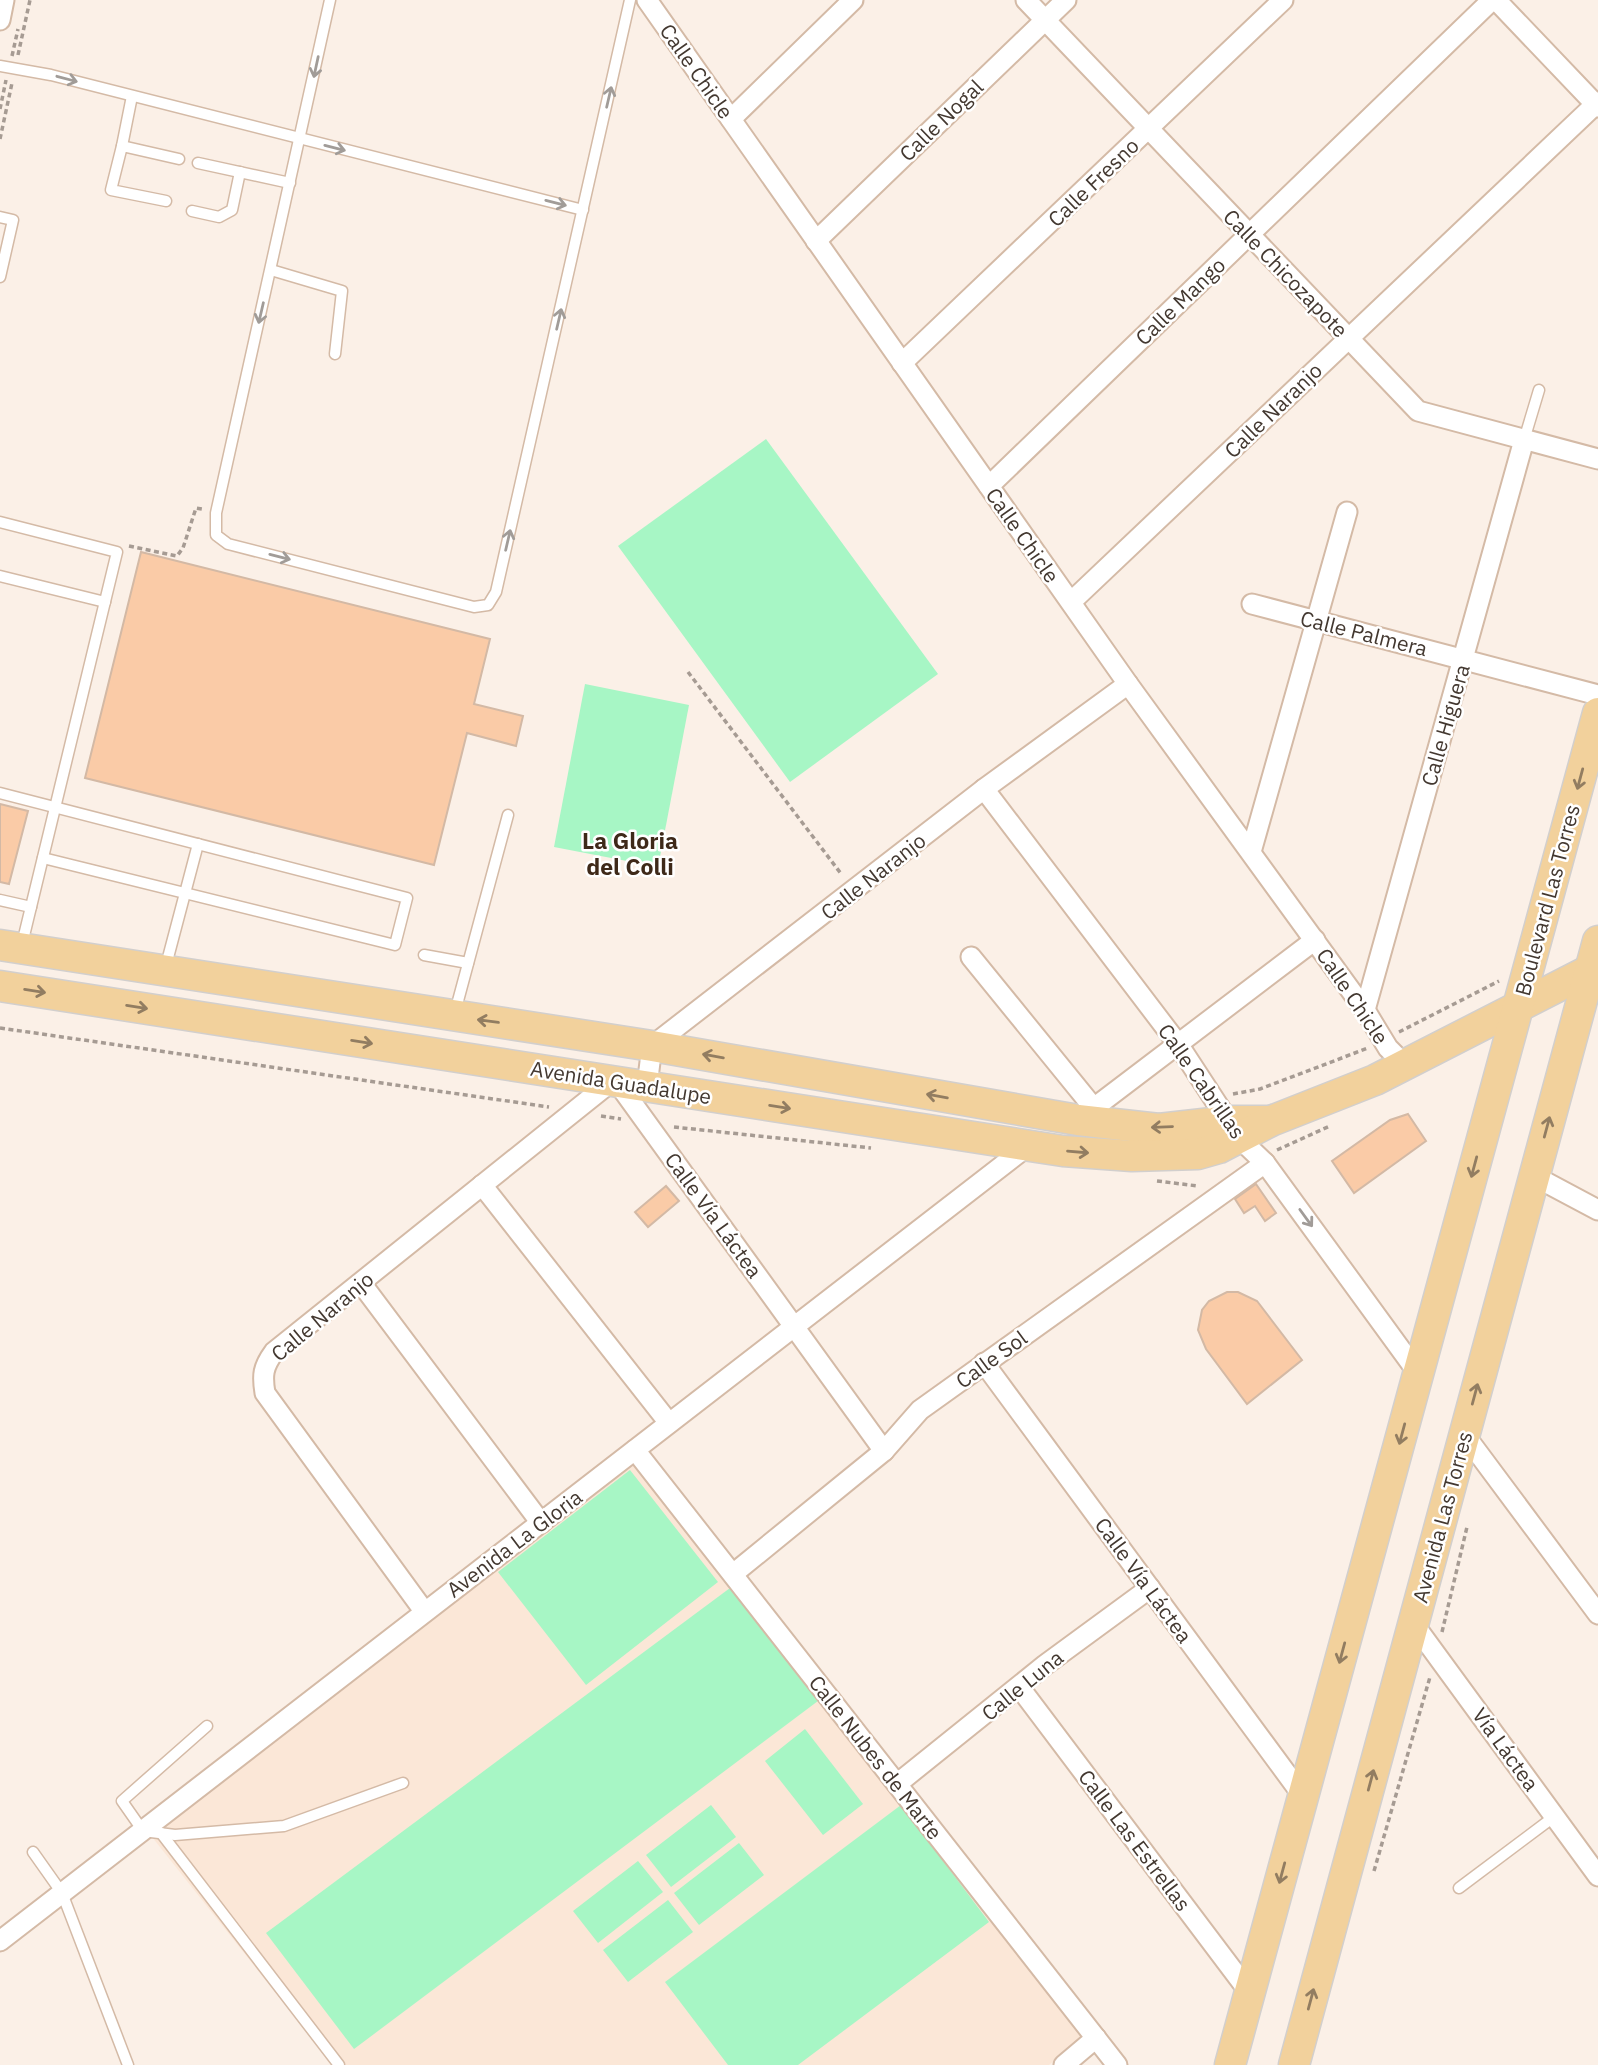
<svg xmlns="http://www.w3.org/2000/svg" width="1598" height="2065" font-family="'IBM Plex Sans',sans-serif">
<rect width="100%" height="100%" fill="#fbf0e7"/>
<path fill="#fbe7d7" d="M633,1462L1082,2037L1049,2065H333L152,1837Z"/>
<g fill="#a7f6c5">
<path d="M766,439L938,674L790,782L618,546Z"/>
<path d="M585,684L689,705L658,867L554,847Z"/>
<path d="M630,1470L718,1582L586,1685L498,1572Z"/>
<path d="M730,1588L818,1701L354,2049L266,1933Z"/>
<path d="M805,1729L863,1804L823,1835L765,1761Z"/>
<path d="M711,1805L736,1837L671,1887L646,1855Z"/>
<path d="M901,1805L989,1922L798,2065H728L665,1982Z"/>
<path d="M739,1843L764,1875L699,1925L674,1893Z"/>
<path d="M638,1861L663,1892L598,1943L573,1911Z"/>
<path d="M668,1900L693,1932L628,1982L603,1950Z"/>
</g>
<g fill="#facba7" stroke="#d3b9a5" stroke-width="2">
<path d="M141,552L490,639L474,704L523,716L516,746L467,733L434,865L85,778Z"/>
<path d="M0,804L28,811L9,884L0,882Z"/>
<path d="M1408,1114L1426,1141L1354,1193L1332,1161L1390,1120Z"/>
<path d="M1256,1184L1276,1213L1265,1221L1255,1206L1244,1213L1235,1199Z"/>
<path d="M666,1186L679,1201L648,1227L635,1212Z"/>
<path d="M1227,1292H1238L1257,1301L1302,1360L1247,1404L1206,1349L1198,1330L1202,1310L1209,1301Z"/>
</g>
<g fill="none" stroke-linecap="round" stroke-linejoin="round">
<g stroke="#d4baa6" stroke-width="13">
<g id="lane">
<path d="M330,0L216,513V535L228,544L474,607L488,605L496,592L630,0"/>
<path d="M0,66L51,75L583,210"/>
<path d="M122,146L132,96"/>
<path d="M198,163L290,183"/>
<path d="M166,201L111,190L122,146L179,159"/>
<path d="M192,211L219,217L232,210L240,172"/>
<path d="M0,217L13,220L0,277"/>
<path d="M271,270L342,291L335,354"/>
<path d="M1524,440L1539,390"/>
<path d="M0,522L117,552L22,944"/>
<path d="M0,576L105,602"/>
<path d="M0,793L407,898L395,945L43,858"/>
<path d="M0,900L31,907"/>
<path d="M424,955L468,963"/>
<path d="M165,969L198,844"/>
<path d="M455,1012L508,815"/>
<path d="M207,1726L122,1801L143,1831L175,1835L284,1826L403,1783"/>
<path d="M161,1833L339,2065"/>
<path d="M33,1852L62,1893L128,2065"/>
<path d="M1459,1888L1555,1816"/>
</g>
</g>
<g stroke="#d4baa6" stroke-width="23">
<g id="street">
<path d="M647,0L1128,684L1365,1010L1388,1048L1405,1065"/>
<path d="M1026,0L1418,411L1598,459"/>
<path d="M1496,0L1598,107"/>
<path d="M0,20L4,0"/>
<path d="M731,119L853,0"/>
<path d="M816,241L1066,0"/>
<path d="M902,363L1283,0"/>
<path d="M989,486L1492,0"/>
<path d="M1071,602L1598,102"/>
<path d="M1252,604L1598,695"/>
<path d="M984,789L1178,1044L1240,1139L1265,1163L1418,1373"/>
<path d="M1251,852L1347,512"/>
<path d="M971,957L1093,1107"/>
<path d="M1365,1010L1524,440"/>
<path d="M617,1082L884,1451"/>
<path d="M647,1086L652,1046L984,789L1128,684"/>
<path d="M1078,1120L1315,940"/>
<path d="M1534,1176L1598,1210"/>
<path d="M482,1185L669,1423"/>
<path d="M361,1283L541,1523"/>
<path d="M984,1363L1303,1796"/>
<path d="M1464,1434L1598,1614"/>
<path d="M635,1450L1117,2065"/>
<path d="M733,1574L884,1451L920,1410L1265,1163"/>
<path d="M424,1611L265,1393C262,1375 263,1367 274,1352L612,1081"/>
<path d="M1413,1623L1598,1876"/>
<path d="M1020,1688L1250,1993"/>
<path d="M897,1784L1045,1665L1150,1588"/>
<path d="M0,1941L1029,1145"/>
<path d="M1064,2065L1096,2038"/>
</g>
</g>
<g stroke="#d2cfcd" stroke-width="33">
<g id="primary">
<path d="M0,945L652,1046L1078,1120L1159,1129L1230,1121H1269"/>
<path d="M0,986L1063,1151L1132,1156L1198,1154L1219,1148L1271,1121L1375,1080L1590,970"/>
<path d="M1230,2065L1598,713"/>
<path d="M1294,2065L1598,941"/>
</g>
</g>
<g stroke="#a69b93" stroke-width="3.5" stroke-dasharray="5 3.5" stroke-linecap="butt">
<path d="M18,55L30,0"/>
<path d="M12,56L18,29"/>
<path d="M0,109L6,80"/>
<path d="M0,139L12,83"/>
<path d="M129,546L177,556L183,548L196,508L202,509"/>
<path d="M688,672L842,875"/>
<path d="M0,1028L549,1107"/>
<path d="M1399,1032L1499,981"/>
<path d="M1233,1094L1260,1089L1368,1048"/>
<path d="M601,1116L621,1119"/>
<path d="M674,1127L871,1148"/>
<path d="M1277,1150L1330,1126"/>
<path d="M1157,1181L1198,1186"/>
<path d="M1442,1632L1467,1527"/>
<path d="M1374,1871L1430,1677"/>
</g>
<use href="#lane" stroke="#fff" stroke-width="10"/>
<use href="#street" stroke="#fff" stroke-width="19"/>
<use href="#primary" stroke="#f2d19c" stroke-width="30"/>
</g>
<defs><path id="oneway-shaft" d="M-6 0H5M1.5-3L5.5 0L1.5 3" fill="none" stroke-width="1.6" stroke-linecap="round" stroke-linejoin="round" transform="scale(1.75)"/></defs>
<g stroke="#a19c98">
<use href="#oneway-shaft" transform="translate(316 67) rotate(102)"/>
<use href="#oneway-shaft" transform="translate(67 79) rotate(15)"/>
<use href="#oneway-shaft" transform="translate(609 97) rotate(-77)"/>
<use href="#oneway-shaft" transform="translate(335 148) rotate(14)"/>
<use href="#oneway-shaft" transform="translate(556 203) rotate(14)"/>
<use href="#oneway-shaft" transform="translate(261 313) rotate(103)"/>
<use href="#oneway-shaft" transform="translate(559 319) rotate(-77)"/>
<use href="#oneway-shaft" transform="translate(508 540) rotate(-77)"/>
<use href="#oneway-shaft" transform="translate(280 557) rotate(14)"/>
<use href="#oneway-shaft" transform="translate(1306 1218) rotate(54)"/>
</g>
<g stroke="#927d61">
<use href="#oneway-shaft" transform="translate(1580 779) rotate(105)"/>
<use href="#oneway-shaft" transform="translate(35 991) rotate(9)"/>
<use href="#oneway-shaft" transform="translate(137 1007) rotate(9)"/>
<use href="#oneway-shaft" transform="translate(488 1021) rotate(-172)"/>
<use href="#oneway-shaft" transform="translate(362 1042) rotate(9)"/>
<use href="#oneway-shaft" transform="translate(713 1056) rotate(-170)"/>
<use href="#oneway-shaft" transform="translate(937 1096) rotate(-170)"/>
<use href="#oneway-shaft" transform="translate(780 1107) rotate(9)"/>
<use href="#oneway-shaft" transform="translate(1162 1127) rotate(178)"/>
<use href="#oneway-shaft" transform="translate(1547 1127) rotate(-75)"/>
<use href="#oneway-shaft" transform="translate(1078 1152) rotate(5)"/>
<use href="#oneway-shaft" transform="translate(1474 1167) rotate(105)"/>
<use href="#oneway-shaft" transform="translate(1475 1394) rotate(-75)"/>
<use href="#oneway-shaft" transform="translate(1402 1434) rotate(105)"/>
<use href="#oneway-shaft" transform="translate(1342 1653) rotate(105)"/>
<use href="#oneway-shaft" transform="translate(1371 1780) rotate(-75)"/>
<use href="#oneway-shaft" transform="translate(1282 1873) rotate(105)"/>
<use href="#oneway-shaft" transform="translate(1311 1999) rotate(-75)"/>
</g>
<g text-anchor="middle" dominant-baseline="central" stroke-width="5" stroke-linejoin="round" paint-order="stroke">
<g font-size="21" fill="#433830" stroke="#fff">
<text transform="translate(697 71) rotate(55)">Calle Chicle</text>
<text transform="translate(941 120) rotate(-44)">Calle Nogal</text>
<text transform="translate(1093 182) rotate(-44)">Calle Fresno</text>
<text transform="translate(1286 273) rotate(46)">Calle Chicozapote</text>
<text transform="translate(1180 301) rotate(-44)">Calle Mango</text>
<text transform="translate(1273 410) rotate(-44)">Calle Naranjo</text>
<text transform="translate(1023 535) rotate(55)">Calle Chicle</text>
<text transform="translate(1364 633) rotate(14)">Calle Palmera</text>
<text transform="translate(1445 725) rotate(-74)">Calle Higuera</text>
<text transform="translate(873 876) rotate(-38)">Calle Naranjo</text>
<text transform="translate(1547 900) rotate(-75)">Boulevard Las Torres</text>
<text transform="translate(1353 996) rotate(56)">Calle Chicle</text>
<text transform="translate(1202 1081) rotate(55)">Calle Cabrillas</text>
<text transform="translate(621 1082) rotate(9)">Avenida Guadalupe</text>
<text transform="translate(714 1215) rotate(54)">Calle Vía Láctea</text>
<text transform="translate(322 1316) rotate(-40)">Calle Naranjo</text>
<text transform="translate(991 1359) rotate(-36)">Calle Sol</text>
<text transform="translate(1442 1517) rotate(-75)">Avenida Las Torres</text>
<text transform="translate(514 1543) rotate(-37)">Avenida La Gloria</text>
<text transform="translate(1144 1580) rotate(54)">Calle Vía Láctea</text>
<text transform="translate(1022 1685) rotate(-39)">Calle Luna</text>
<text transform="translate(1506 1749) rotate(54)">Vía Láctea</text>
<text transform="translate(876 1757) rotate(52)">Calle Nubes de Marte</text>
<text transform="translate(1135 1840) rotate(53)">Calle Las Estrellas</text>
</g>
<g font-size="23" font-weight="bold" fill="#3e2919" stroke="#fff">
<text x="630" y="840">La Gloria<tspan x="630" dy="26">del Colli</tspan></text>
</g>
</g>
</svg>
